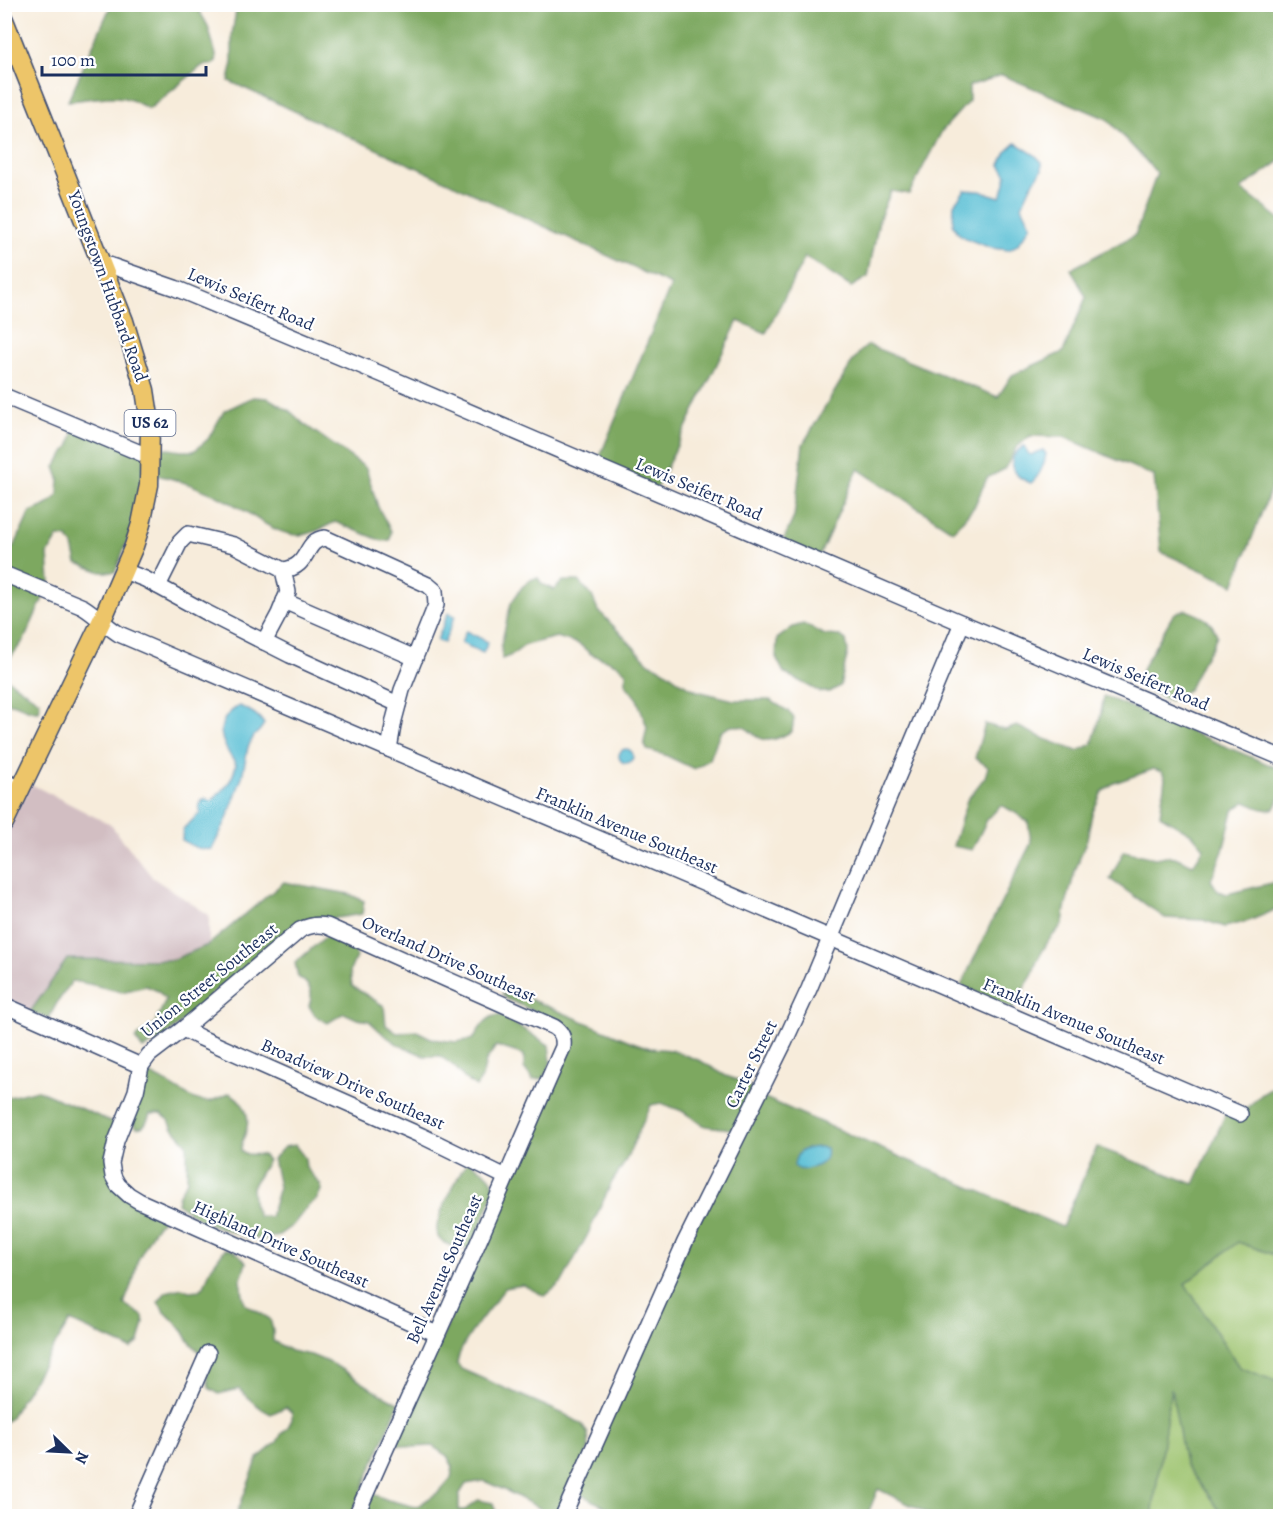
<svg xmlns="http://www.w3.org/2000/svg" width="1285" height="1521" font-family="Alegreya,serif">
<rect width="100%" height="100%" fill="#fff"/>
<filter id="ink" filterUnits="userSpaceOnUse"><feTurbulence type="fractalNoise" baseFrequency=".0167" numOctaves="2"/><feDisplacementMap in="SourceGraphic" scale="12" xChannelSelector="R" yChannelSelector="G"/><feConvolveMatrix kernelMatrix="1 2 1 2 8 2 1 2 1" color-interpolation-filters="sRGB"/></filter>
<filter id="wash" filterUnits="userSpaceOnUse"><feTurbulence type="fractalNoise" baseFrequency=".008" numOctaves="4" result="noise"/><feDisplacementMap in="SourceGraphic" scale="24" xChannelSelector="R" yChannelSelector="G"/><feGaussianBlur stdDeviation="1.35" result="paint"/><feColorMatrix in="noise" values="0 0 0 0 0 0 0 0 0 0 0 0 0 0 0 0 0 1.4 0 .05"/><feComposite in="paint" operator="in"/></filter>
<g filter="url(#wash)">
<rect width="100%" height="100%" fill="#f7ecdb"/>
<path fill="#d2bec2" d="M25,781L111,825L153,878L209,915V945L172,960L67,959L28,1015L5,1005L4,823Z"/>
<g fill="#9cc26d" stroke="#5c7866" stroke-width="1.5">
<path d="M1238,1242L1280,1257V1383L1239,1367L1185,1284Z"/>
<path d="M1171,1386L1220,1511L1228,1516H1154L1153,1509Z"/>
</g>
<g fill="#7da860" stroke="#4c6c5f" stroke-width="1.5">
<path d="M111,5H196L208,26L216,55C217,60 217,62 213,65L207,64L202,66L149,109C143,106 137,102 131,100C115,93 86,100 68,101Z"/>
<path d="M237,5H1280V161L1241,189L1280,219V465L1234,585L1161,552L1154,476L1064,437L1030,436L1016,448L1005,469L987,478L974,507L953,531L858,469L817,561L781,545L794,517L803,444L853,361L860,352L868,345L998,397L1012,375L1063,352L1086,297L1071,269L1135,235L1157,173L1107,119L1002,75L969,86V101L942,131L909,194L891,191L879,220L868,277L851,287L805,257L766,333L738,321L655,491L596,466L671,285L229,81L232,66V34Z"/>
<path d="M253,397L268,398L290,411L304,424L366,468L378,507L391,531L390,540L382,541L335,522C322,528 310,536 296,535C272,533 254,515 233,504C209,491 177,478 150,474L149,485L115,572H101L77,563L73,546L68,538L58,537L48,554L50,582L44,596L24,640L10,658L5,668V552L15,545L30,512L47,505L58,495L59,478L55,467L70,445L75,426L150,457V446L181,451H194L208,439L224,411Z"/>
<path d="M538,578L542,584L554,590L563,581H579L592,596L598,610L649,663L664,670L682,683L697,691L734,700H770L788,711L794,718L792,731C752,755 758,723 733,726C729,726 724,730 720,732L710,759L694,769L665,755L647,750L644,742L647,727L637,699L626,685V672L616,664L591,654L579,644L557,637L525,645L512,655L502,659L501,645L511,603L522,587L532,579Z"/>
<path d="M1186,610C1203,617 1210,618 1217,635L1212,647L1202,662L1189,689L1170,701L1151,692L1139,678L1144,665L1173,615L1177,612Z"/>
<path d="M803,624L825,635L840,636L846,640L848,652L840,686L830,692H820L784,673L776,657L777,639L793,627Z"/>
<path d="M5,674L6,678L39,701L40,705L39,711C26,712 17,701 5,703Z"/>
<path d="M1104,696L1280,769C1280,783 1285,815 1263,809C1257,808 1250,804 1245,802L1233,811L1223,851L1211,880L1218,891L1227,894L1280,881V908L1249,921L1225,927L1203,920L1165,918L1110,879L1124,851L1155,858L1166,856L1175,857L1193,865L1204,848L1193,835L1160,815L1165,778L1162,772L1154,769L1114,783L1102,792L1092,814L1087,839L1075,871L1065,909L1063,924L1049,940L1037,961L1032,976L1019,996L1013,1009L961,986L988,929L1031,843L1028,822L1014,812L1001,805L987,820L972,850L953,846L967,800L985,777L988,767L975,758L985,724L1005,730L1017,726L1045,739L1077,751L1092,744L1100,718Z"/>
<path d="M284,882L349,894L364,901L362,914L324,920L306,919L275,944L249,968L215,991L196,1010L160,1040L143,1049L135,1039L155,1023L166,1000L158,991L146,986L122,992L89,984L72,981L57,1003L49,1018L30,1012L67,959L172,960L208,945Z"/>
<path d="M336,936L353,939L356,957L350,971L352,986L384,1006L386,1025L397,1033L417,1031L433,1039L456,1042L473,1039C480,1028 488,1012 502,1016L549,1045L551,1062L544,1078L533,1080L524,1068V1055L496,1046L486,1061L482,1078L476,1087L464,1078L455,1067L440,1056H425L399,1045L384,1035L369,1021L357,1019L344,1013L328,1023L315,1016L309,1006C314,992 310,984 298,977L295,963L325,937Z"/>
<path d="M508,993L520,995L549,1007L630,1041L650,1048L671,1050L701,1061L726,1076L744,1082L758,1095L1062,1227L1097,1147L1194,1184L1228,1109L1240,1114L1262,1094L1280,1083V1257L1238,1242L1185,1284L1239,1367L1280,1383V1508L1273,1516H1228L1220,1511L1185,1464L1171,1388L1153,1509L1154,1516H933L878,1489L867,1516H623L574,1491L739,1130L705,1126L682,1111L661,1103L651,1105L624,1164L612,1182L588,1234L562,1282L545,1296L523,1285L505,1288C492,1306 459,1343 457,1363L461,1369L566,1415L582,1424L588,1434L589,1448L559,1516H554L509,1492L484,1481L466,1484L459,1495V1510H465L478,1500L493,1503L497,1516H363L373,1494L388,1500L416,1507L439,1492L451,1478L453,1467L447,1456L432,1446L413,1447L396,1444L557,1073L572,1041L569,1032L551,1019L507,999L502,994Z"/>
<path d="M150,1075C170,1080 191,1105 211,1101C217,1099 224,1096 229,1093C242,1099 250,1113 247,1127C246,1136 241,1140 241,1151L247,1154L263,1155L268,1160L252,1187L253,1203L258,1216L270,1217L279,1187L273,1159L284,1147L295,1145L305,1158L306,1168L321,1185V1190L317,1199L307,1207L293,1225L279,1235L265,1239L248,1238L202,1221L177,1203L179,1194L187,1180V1144L172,1127L169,1120L161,1114H150C147,1122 144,1130 135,1127L132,1120L144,1079Z"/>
<path d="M37,1090L122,1126L113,1176L166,1214L152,1233L137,1262L134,1278L124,1304L143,1316L144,1323L139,1342L131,1349L70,1321L10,1418L5,1422V1098Z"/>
<path d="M468,1161C480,1170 493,1173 495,1190L471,1249C430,1246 431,1233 447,1199C454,1186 459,1173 468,1161Z"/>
<path d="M225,1249C236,1250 240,1254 246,1263L240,1281L245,1304L270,1319L273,1330V1341L291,1351L311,1355L333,1364L379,1393L399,1403L351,1516H275L273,1515L272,1516H236L258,1458L277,1442L282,1433L288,1427L292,1419V1413L286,1407L271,1414C258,1408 249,1399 239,1389L219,1394L209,1388L207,1373L210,1360C198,1352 188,1343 183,1330L164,1311L158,1302L166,1292L182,1288L189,1291L199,1290L204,1286L211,1268Z"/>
</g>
<g fill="#56bed4" stroke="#387699" stroke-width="1.5">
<path d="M1016,143L1035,155L1042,162V170L1031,186L1022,206L1031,225L1025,235L1017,245L1009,250L991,248L965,238L958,233L953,224L954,204L965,190L980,191L1000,197L1002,194L1007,175L1000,165L1006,152Z"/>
<path d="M1024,446L1028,453L1031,455L1043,450L1046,454C1045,464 1039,477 1031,483C1011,476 1004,459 1024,446Z"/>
<path d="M448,613L455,616L444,643L437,640Z"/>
<path d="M466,631L488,642L483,653L461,643Z"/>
<path d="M239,706C249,710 258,714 264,724L260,730L254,736L248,747L242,777L227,819L212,849C200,851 192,846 182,840L183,829L200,813L199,805L202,799L212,800C225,789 233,781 236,764C221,744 211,722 239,706Z"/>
<circle cx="626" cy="756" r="7"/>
<path d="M820,1147L826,1148C828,1159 823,1164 813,1167C805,1169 801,1172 794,1166C796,1149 805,1148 820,1147Z"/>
</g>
</g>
<g filter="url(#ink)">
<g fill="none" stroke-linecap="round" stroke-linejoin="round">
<g stroke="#3c4b71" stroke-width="18">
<g id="minor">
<path d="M100,262L175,288L381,374L962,623L1280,757"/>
<path d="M4,396L150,457"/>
<path d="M124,571L145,579L207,613L290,655L398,704"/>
<path d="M4,574L83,607C96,615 106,626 119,634C493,794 867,952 1240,1114"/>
<path d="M158,586L180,542L188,534L234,545L283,570C311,567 303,540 325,538L428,585L435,591L436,605L402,690L394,720L389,749"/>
<path d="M284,601L415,658"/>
<path d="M264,642L279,614L288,592L283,570"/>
<path d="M4,781L21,789"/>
<path d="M4,1005L141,1066"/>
<path d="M183,1029L201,1038L422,1136L506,1177"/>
<path d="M136,1516L208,1353"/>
<path d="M356,1516C400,1415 447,1316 490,1215C514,1159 538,1103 563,1047C564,1038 562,1032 554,1027L327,926C317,924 310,925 300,930L183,1029L149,1055L141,1066L136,1091L116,1141L111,1163L113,1176L118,1185L129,1195L139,1201L437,1334"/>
<path d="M563,1516L685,1242L784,1043L809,989L962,623"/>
</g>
</g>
<g stroke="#3c4b71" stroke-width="21">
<path id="major" d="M4,20L124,321L145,390L150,423L149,485L141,524L134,546L102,620L4,823"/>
</g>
<use href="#minor" stroke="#fff" stroke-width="15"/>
<use href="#major" stroke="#edc569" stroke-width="18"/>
</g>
</g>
<g text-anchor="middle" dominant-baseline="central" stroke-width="4.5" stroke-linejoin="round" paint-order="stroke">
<rect fill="#fff" stroke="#5f6d8e" stroke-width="1.5" x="124.5" y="410" width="51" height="26" rx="4.5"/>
<g font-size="16" font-weight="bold" fill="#1b2f5e">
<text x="150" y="423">US 62</text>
</g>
<g font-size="18" fill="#1b2f5e" stroke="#fff">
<text transform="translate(108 286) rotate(70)">Youngstown Hubbard Road</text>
<text transform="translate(251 299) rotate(23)">Lewis Seifert Road</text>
<text transform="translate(699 489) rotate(23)">Lewis Seifert Road</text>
<text transform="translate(1146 679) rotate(23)">Lewis Seifert Road</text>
<text transform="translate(627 830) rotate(23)">Franklin Avenue Southeast</text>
<text transform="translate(449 959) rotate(24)">Overland Drive Southeast</text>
<text transform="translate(209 980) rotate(-39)">Union Street Southeast</text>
<text transform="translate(1074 1021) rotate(23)">Franklin Avenue Southeast</text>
<text transform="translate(751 1064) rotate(-64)">Carter Street</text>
<text transform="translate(353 1084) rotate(24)">Broadview Drive Southeast</text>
<text transform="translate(281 1244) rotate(24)">Highland Drive Southeast</text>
<text transform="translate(444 1269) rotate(-66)">Bell Avenue Southeast</text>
</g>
</g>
<rect width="1285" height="1521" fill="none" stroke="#fff" stroke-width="24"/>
<g transform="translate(69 1452) rotate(114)" stroke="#ffffff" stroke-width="4.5" paint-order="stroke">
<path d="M0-4.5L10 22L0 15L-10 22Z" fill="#1b2f5e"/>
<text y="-9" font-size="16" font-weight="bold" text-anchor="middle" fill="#1b2f5e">N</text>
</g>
<path d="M42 66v9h164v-9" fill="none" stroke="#1b2f5e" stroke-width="3"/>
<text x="51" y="66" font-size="18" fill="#1b2f5e" stroke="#ffffff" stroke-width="4.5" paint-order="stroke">100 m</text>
</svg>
